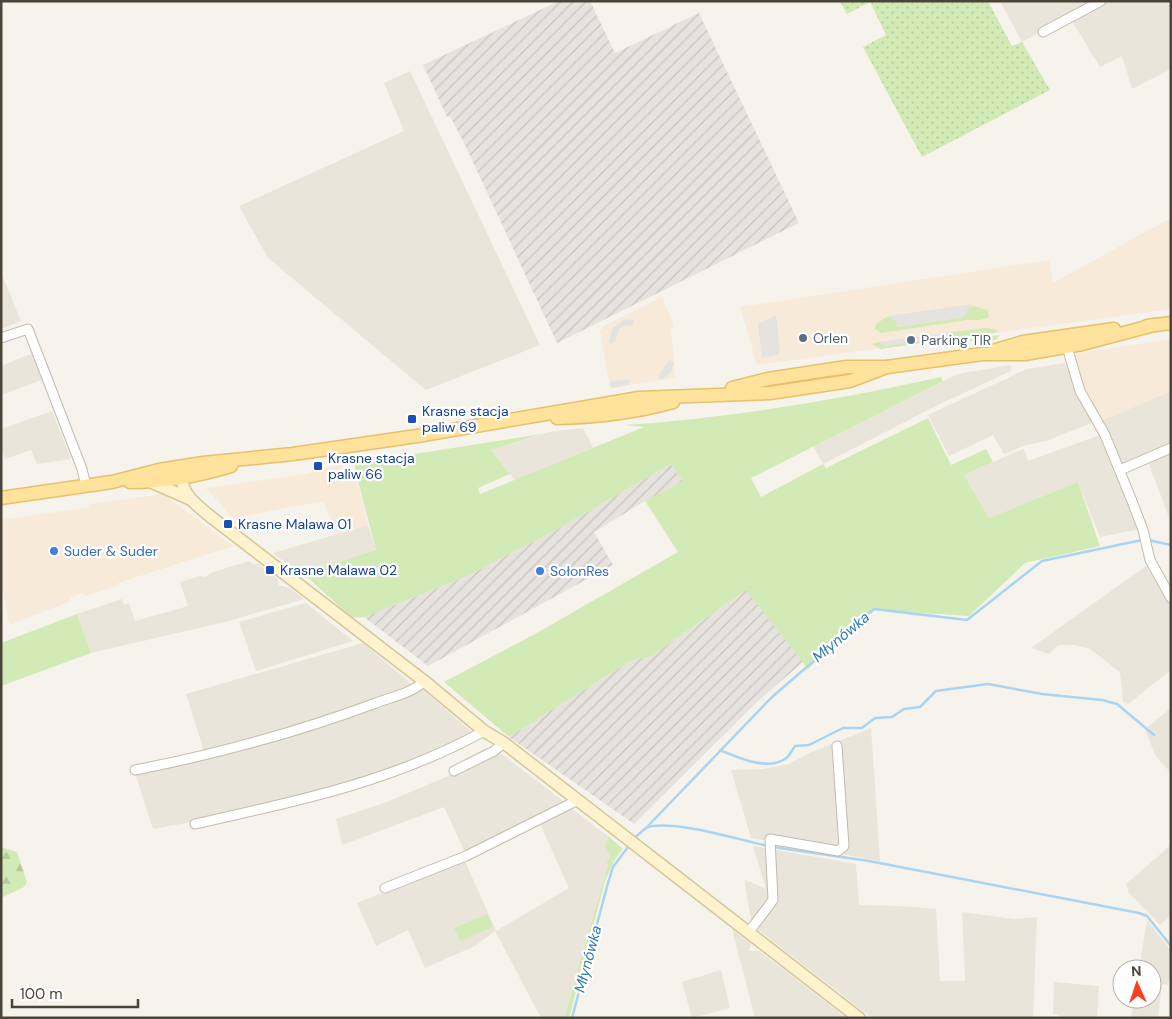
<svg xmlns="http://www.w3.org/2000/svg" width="1172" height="1019" font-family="'DM Sans',sans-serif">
<defs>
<pattern id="industrial-furrows" width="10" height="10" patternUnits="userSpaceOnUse" patternTransform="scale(1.25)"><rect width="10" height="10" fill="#e6e2dd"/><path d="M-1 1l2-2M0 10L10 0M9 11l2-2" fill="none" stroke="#c7c3be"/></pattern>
<pattern id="forest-firs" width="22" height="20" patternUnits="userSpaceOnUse" patternTransform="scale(1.25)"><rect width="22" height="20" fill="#d2eab5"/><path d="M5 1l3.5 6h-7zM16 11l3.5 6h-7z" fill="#b6ca9c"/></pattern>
<pattern id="park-dots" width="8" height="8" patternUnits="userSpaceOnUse" patternTransform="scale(1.25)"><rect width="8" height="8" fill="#d2eab5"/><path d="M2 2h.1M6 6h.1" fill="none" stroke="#b6ca9c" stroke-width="1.8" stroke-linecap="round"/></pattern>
</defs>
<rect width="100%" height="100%" fill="#f6f3ec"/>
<g fill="#eae5da">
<path d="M1000,1H1171V69L1132,89L1122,56L1100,67L1069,16L1022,42Z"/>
<path d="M410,71L540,345L426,390L268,258L239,206L404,131L384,83Z"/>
<path d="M1,272L21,321L1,329Z"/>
<path d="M33,353L42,380L1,395V366Z"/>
<path d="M1065,363L1075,389L1094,422L1046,441L1026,445L1004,454L993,435L949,456L928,415L1027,369Z"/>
<path d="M1011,365V371L942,403L823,464L813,446L958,374Z"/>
<path d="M1171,391V520H1170L1146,456L1121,465L1101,421Z"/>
<path d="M52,411L71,459L37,464L31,450L5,459L1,447V429Z"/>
<path d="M583,428L593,447L590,449L515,480L491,450L549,432Z"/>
<path d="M1100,435L1139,529L1100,537L1078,482L989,518L964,475L1016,452L1024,449L1028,461Z"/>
<path d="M368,525L376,550L300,574L273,553Z"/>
<path d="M249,561L254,565L257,563L278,579V585L290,588L304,599L229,621L91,653L77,614L122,599L124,605L129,603L135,621L188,606L180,582L200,576L206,577L210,573Z"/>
<path d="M1146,566L1171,607V670L1128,704L1123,702L1120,672L1090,649L1074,645H1058L1049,654L1031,648Z"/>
<path d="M306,603L353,641L256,671L239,622Z"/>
<path d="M363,643L414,686L340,713L205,754L186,694Z"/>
<path d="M422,689L473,733L404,766L328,788L326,786L318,792L237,814L153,829L135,773L257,744L259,747L372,710Z"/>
<path d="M1171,708V773L1155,755L1145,729Z"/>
<path d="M871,728L880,861L751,838L731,770L763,769L789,764L809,753Z"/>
<path d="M499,752L566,803L465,852L444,807L342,845L336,819L387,802L455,773L459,776L468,771V768Z"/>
<path d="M572,809L608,836L606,840L612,857L606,861L608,865L564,1018H541L495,931L475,946L425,968L408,930L376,946L357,903L465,861L496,931L569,888L540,824Z"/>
<path d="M1171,845V915L1160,925L1129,893L1126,884Z"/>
<path d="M753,846L856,864L859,905L901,906L936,909L940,981H965L962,912L1014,919L1037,917L1033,1018H872L752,925L744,879L766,889Z"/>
<path d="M1147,920L1171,951V971L1168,985L1162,984L1158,1018H1131L1134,999H1152V969H1139Z"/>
<path d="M732,929L751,944L749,951H759L847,1018H755Z"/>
<path d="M721,970L730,1008L692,1018L682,982Z"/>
<path d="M1054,982L1099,986L1097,1018H1059V1014H1053Z"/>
</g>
<g fill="#f7ead8">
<path d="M1171,218V309L757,365L740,307L1049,260L1053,283Z"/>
<path d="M662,297L674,326L671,329L675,378L610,388L600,331L604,326Z"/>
<path d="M1171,339V391L1101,421L1067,355Z"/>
<path d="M341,465L352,470L355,469L368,525L336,534L323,501L233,518L206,488L311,473V470Z"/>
<path d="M163,494L233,546L118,583L119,585L85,596L83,593L71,597L68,602L9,625L1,581V520L89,507V504Z"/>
</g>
<g fill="url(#industrial-furrows)">
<path d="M559,1H590L615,53L699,13L799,223L557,343L465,145L450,116L447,117L423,65Z"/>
<path d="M671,464L683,481L645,501L594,532L613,565L428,666L364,617L465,577L554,531Z"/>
<path d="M746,590L803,662L759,700L634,824L509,737L630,661L651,656Z"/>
</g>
<g fill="#d2eab5">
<path d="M974,306L988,310L989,317L980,320H967L881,333L875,329L876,324L888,316L896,321L898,327L963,317L970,307Z"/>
<path d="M986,328L995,329L998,332L881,349L872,344L879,342L885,346L942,337L951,332Z"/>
<path d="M1000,335L996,340L950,342L890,350Z"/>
<path d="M941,377L943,381L751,478L761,497L823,464L826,468L928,418L951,465L986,449L993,462L964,475L989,518L1078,482L1100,546L1025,563L969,616L874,610L867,614L808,669L746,590L651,656L630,661L509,737L444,682L535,634L678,552L645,501L683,481L671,464L554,531L465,577L364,617L352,618L303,573L376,550L355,469L356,458L369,456L370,461L541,434L491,450L510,474L478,488L480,494L644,427L624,425C730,418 837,400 941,377Z"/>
<path d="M77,614L91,653L1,686V643Z"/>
<path d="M608,836L623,849L615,859L605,881L569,1018H564L608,865L606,861L611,857L605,847Z"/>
<path d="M487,914L493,927L460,941L454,928Z"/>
</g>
<path fill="url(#forest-firs)" d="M1,847L17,852L27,882L24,887L1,898Z"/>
<path fill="url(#park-dots)" d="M839,1H988L1012,46L1022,42L1050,90L922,157L863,47L886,35L870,2L847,14Z"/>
<g fill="#e5e3e0">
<path d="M972,304L963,317L898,327L896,321L888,316Z"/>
<path d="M776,315L780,352L777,355L762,358L758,324Z"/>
<path d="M626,319L634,320L633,326L627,325L619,329L615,342L609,344L612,328Z"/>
<path d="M951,332L942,337L885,346L879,342Z"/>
<path d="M669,360L674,362L671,372L661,380L658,376Z"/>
<path d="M629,379V385L611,388L610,382Z"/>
</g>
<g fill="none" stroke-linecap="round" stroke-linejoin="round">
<g stroke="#a9d4f2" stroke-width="2.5">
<path d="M1148,540L1171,545"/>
<path d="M720,750C737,757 767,771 785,759C790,756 792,750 795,746L809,745L843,728H862L875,718L892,717L904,709L920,707L936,691L988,684L1042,694L1102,700L1117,704L1154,735"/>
<path d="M646,828L772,697L874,609L967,620L1042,561L1142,540"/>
<path d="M636,837C641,832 645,827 652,826C683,822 736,839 768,846"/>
<path d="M773,847L869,861L1139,913L1147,916L1171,946"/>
<path d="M572,1018L608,883L613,867L628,847"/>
</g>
<g stroke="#c2bbae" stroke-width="11">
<g id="street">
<path d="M1043,32L1101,1"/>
<path d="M1,338L28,329L82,469L86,486"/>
<path d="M1067,347L1080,391L1105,435L1132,501L1143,530L1150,560L1171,598"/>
<path d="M1120,470L1171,448"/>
<path d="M135,770C217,754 298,732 376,703C391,697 413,693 424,681"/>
<path d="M454,771L494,751L504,743"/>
<path d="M195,824C294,802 395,781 484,731"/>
<path d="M385,888L466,856L578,800"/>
<path d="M748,933L773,900L770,839L838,851L844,846L837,746"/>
</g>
</g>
<g stroke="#d6c79b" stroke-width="14">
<g id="secondary">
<path d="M185,471C175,491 198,506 211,517L424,681L484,731L504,743L859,1018"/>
<path d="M151,482L190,499"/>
</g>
</g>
<g stroke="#e6c16a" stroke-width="15">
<g id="primary">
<path d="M1147,326L1171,323"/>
<path d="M996,350L1023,342L1114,329"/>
<path d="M732,388L768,379L847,367H887L982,354H1025L1082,344L1154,325"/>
<path d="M557,418C597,417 634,413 673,402"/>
<path d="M130,482C164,482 198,476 231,466"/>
<path d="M1,498L112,482L159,470L203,463L293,454L417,436L639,398L770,393L850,381L887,367"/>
</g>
</g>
<use href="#street" stroke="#fff" stroke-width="9"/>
<use href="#secondary" stroke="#fff3cd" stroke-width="11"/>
<use href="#primary" stroke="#ffe39c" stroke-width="12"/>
</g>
<g fill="#5c6f8a" stroke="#fff" stroke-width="2">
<circle cx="803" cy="338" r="5"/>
<circle cx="911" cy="340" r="5"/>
</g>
<g fill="#1a4fb4" stroke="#fff" stroke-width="2">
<rect x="407" y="414" width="10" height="10" rx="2.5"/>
<rect x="313" y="461" width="10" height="10" rx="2.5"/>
<rect x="223" y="519" width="10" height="10" rx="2.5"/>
<rect x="265" y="565" width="10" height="10" rx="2.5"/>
</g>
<g fill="#3f7fe0" stroke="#fff" stroke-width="2">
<circle cx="54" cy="551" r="5"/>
<circle cx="540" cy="571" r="5"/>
</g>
<g text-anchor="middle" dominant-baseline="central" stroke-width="4.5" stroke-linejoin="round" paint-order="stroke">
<g font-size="14" fill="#4e5e75" stroke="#fff" text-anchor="start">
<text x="813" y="338">Orlen</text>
<text x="921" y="340">Parking TIR</text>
</g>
<g font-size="14" fill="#164399" stroke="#fff" text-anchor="start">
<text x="422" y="411">Krasne stacja<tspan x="422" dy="16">paliw 69</tspan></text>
<text x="328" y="458">Krasne stacja<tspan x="328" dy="16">paliw 66</tspan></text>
<text x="238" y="524">Krasne Malawa 01</text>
<text x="280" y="570">Krasne Malawa 02</text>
</g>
<g font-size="14" fill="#366cbe" stroke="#fff" text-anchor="start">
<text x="64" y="551">Suder &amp; Suder</text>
<text x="550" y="571">SołonRes</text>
</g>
<g font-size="15" font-style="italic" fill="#2e7ab2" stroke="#fff">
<text transform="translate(841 637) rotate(-40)">Młynówka</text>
<text transform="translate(588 959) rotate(-75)">Młynówka</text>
</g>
</g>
<rect width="1172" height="1019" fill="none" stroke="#4b4439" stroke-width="5"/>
<g transform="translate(1137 984) rotate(357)"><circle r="24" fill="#ffffff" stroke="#b7b4b0"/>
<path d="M0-4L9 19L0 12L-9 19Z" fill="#fc3f1d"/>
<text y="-8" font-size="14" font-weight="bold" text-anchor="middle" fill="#4b4439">N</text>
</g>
<path d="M12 999v8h126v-8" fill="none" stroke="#4b4439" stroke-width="2.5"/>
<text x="20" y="999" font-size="15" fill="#4b4439" stroke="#ffffff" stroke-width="4" paint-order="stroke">100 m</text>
</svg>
